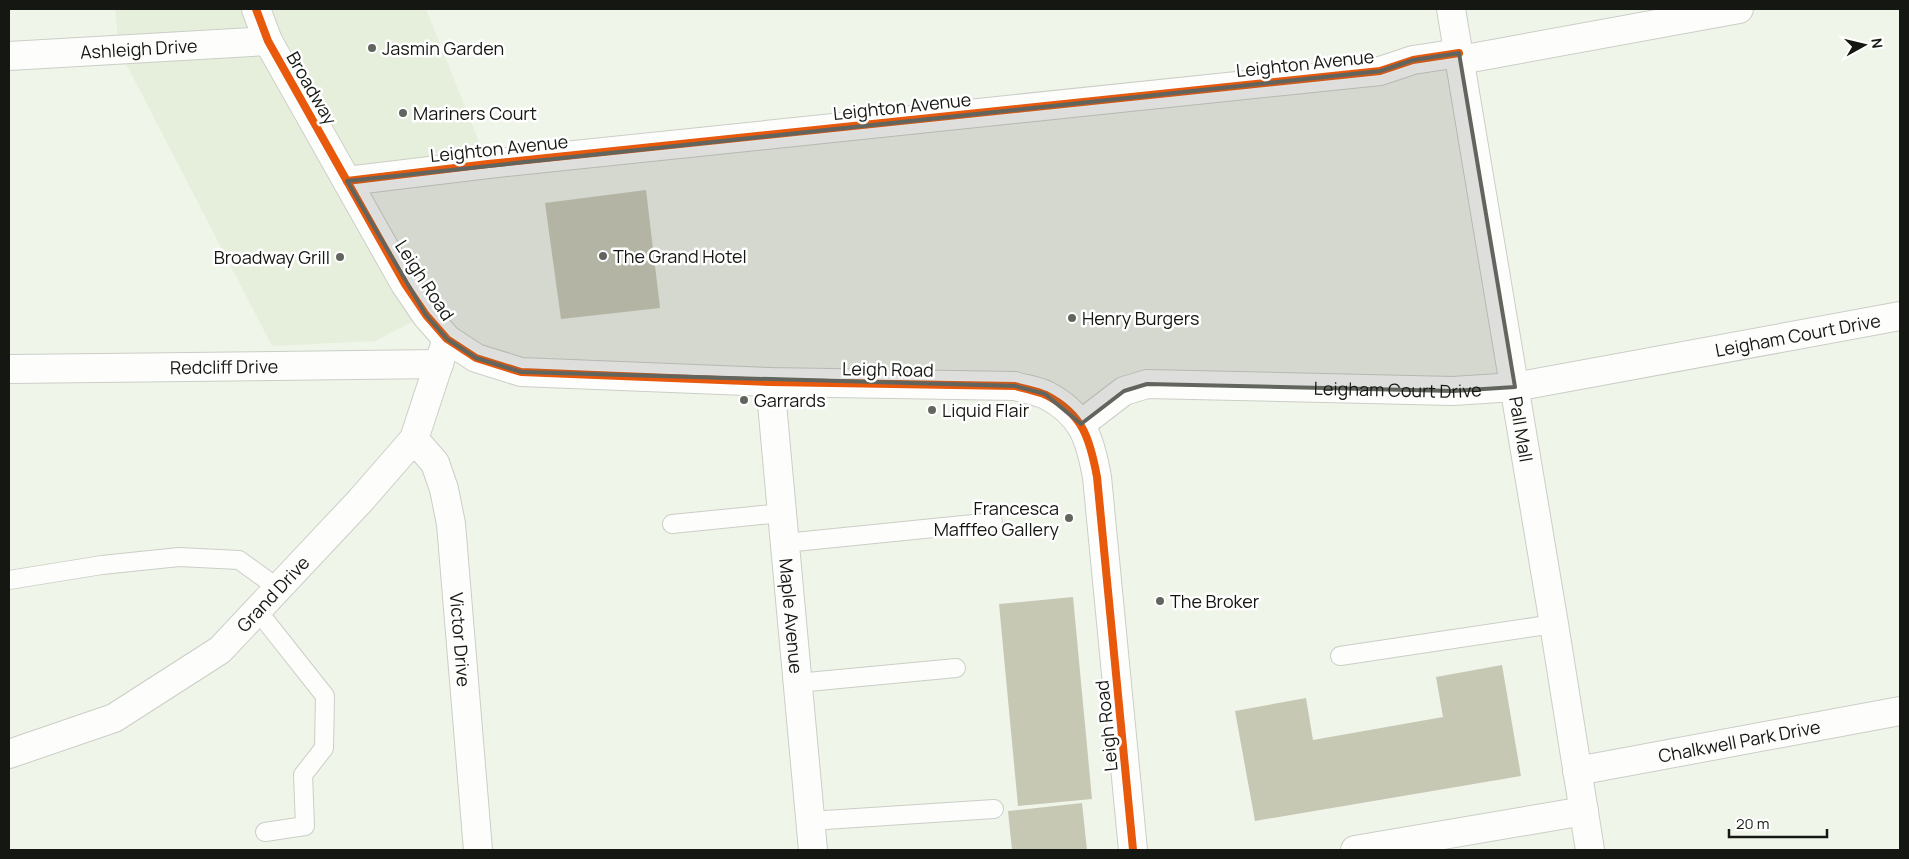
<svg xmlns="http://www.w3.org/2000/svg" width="1909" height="859" font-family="Manrope,sans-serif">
<rect width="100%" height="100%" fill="#f0f5ea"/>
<path fill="#e6efdc" d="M115,9H426L488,164L348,181L426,315L375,341L272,346L119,50Z"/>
<g fill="#c7c8b4">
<path d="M646,190L660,308L561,319L545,203Z"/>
<path d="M1073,597L1092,799L1018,806L999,604Z"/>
<path d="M1502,665L1521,776L1255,821L1235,711L1306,698L1313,740L1443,717L1436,677Z"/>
<path d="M1082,803L1087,850H1012L1008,811Z"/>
</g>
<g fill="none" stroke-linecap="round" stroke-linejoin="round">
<g stroke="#cbcec6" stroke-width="20">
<g id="lane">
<path d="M672,524L782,513"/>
<path d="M785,543L993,522"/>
<path d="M9,580L102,565L179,557L239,560L278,588"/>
<path d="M257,610L325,696L324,748L303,775L305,826L265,832"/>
<path d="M1340,656L1554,624"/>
<path d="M797,683L956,668"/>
<path d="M810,821L994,809"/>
</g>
</g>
<g stroke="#cbcec6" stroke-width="30">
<g id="street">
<path id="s1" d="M1451,9L1554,624L1590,850"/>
<path id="s2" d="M9,56L268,41"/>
<path d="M1460,60L1739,9"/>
<path d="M347,181L488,164L1380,71L1413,60L1459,53"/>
<path id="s3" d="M9,369L439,364"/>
<path id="s4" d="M770,382L813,850"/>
<path id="s5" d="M1081,424L1124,391L1147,384L1453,391L1515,387L1900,316"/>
<path id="s6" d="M414,439L435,463L444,489L451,524L478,850"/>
<path id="s7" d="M9,754L114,718L220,650L360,501L414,439L447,339"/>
<path id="s8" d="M1577,771L1900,711"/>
<path d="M1355,850L1584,811"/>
</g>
</g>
<g stroke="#cbcec6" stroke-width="30">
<path id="secondary" d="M256,9L268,41L405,284L426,315L447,339L476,358L521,372L770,382L1015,386C1025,389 1037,391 1046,395C1083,414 1090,439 1097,477L1133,850"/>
</g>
<use href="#lane" stroke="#fdfefc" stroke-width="18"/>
<use href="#street" stroke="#fdfefc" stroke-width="28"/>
<use href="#secondary" stroke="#fdfefc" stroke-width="28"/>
<g stroke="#fff" stroke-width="11">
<g id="cycleway">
<path d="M256,9L268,41L405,284L426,315L447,339L476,358L521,372L770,382L1015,386C1025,389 1037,391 1046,395C1083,414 1090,439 1097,477L1133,850"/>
<path d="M347,181L488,164L1380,71L1413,60L1459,53"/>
</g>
</g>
<use href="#cycleway" stroke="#e8590c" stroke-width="8"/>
</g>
<path fill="#62655e" fill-opacity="0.2" stroke="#62655e" stroke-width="4" stroke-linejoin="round" d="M1459,53L1515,387L1453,391L1147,384L1124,391L1081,424L1045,394L1015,386L521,372L476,358L447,339L426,315L347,181L1380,71L1413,60Z"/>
<g fill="#62655e" stroke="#fff" stroke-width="2">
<circle cx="372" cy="48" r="5"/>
<circle cx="403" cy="113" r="5"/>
<circle cx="603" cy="256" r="5"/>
<circle cx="340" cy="257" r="5"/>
<circle cx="1072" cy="318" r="5"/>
<circle cx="744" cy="400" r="5"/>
<circle cx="932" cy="410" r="5"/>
<circle cx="1069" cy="518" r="5"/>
<circle cx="1160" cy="601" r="5"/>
</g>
<g text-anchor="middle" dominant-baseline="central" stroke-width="5" stroke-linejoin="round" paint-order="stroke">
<g font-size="18" fill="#151812" stroke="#fff">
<text stroke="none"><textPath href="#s2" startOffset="130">Ashleigh Drive</textPath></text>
<text transform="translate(1305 63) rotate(-6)">Leighton Avenue</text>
<text transform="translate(312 88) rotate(60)">Broadway</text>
<text transform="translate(902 106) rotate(-6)">Leighton Avenue</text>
<text transform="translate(499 148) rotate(-6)">Leighton Avenue</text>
<text transform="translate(425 280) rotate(57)">Leigh Road</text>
<text stroke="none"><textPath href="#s5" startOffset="734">Leigham Court Drive</textPath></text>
<text stroke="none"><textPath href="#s3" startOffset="215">Redcliff Drive</textPath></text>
<text transform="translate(888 369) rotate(1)">Leigh Road</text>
<text stroke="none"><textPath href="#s5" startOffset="329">Leigham Court Drive</textPath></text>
<text stroke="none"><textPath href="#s1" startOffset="426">Pall Mall</textPath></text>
<text stroke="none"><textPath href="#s7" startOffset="314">Grand Drive</textPath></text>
<text stroke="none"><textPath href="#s4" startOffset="235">Maple Avenue</textPath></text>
<text stroke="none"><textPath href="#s6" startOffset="211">Victor Drive</textPath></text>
<text transform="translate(1106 726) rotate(-96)">Leigh Road</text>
<text stroke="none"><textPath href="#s8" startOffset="165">Chalkwell Park Drive</textPath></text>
</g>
<g font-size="18" fill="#151812" stroke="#fff" text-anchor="start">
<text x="382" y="48">Jasmin Garden</text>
<text x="413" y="113">Mariners Court</text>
<text x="613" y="256">The Grand Hotel</text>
<text x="330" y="257" text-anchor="end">Broadway Grill</text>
<text x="1082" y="318">Henry Burgers</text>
<text x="754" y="400">Garrards</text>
<text x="942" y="410">Liquid Flair</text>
<text x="1059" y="508" text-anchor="end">Francesca<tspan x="1059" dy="21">Mafffeo Gallery</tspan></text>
<text x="1170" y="601">The Broker</text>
</g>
</g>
<rect width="1909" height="859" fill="none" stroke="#151812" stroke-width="20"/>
<g transform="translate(1864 45) rotate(82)" stroke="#ffffff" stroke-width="4" paint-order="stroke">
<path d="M0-4L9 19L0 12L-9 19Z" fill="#151812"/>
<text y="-8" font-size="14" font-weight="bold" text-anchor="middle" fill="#151812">N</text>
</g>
<path d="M1729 829v8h98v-8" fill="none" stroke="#151812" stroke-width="2.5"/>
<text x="1736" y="829" font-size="15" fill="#151812" stroke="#ffffff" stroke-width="4" paint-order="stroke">20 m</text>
</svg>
